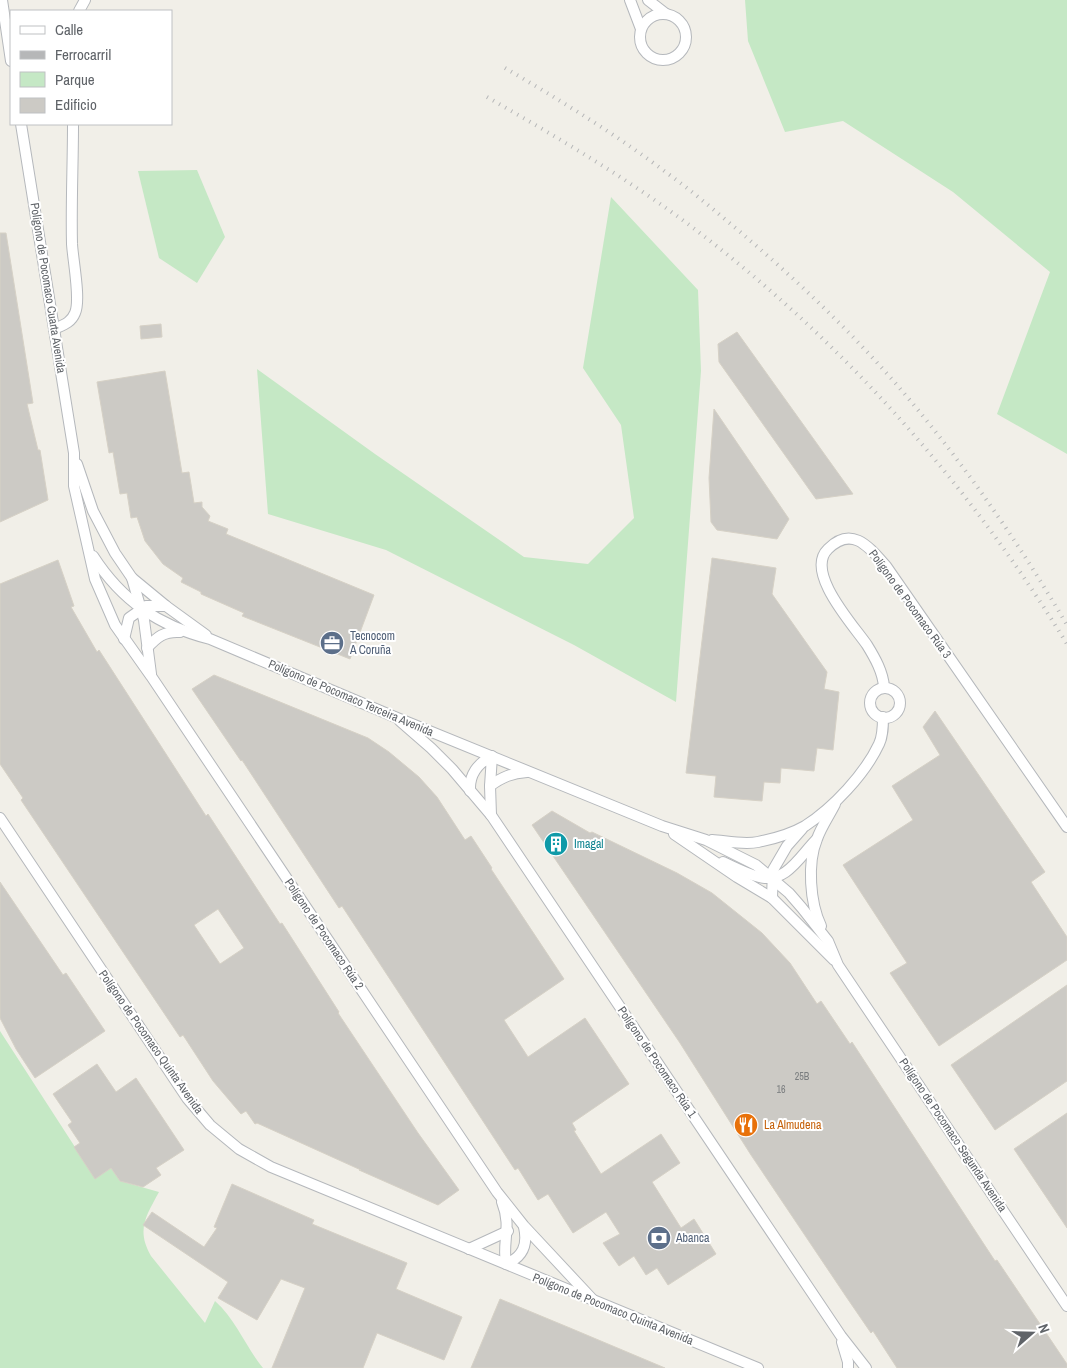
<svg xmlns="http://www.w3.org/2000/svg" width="1067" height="1368" font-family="'Archivo Narrow',sans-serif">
<rect width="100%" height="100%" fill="#f1efe8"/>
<g fill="#c5e8c5">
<path d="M745,0H1067V454L997,414L1050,272L953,192L843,121L785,132L748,41Z"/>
<path d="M197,170L225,237L197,283L159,258L138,171Z"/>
<path d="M611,197L698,290L701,371L676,702L574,645L386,550L268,514L257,369L375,454L524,557L588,564L634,518L621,425L583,368Z"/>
<path d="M0,1031L95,1178L111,1168L120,1181L159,1192C146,1216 136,1230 151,1256L205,1323L215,1301C237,1321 245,1346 263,1368H0Z"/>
</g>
<g fill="#cccac5" stroke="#d6d1c6" fill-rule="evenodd">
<path d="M0,233H6L33,403L27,404L38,450H40L48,500L0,522Z"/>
<path d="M161,324L162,337L141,339L140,326Z"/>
<path d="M737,332L853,494L816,499L719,362L718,344Z"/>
<path d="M165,371L182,473L189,472L194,503L202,502V507L210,516L208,521L228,529L226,534L374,595L350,659L242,616L244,613L201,594V592L181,582L183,578L163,564L145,541L137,517L131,518L127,493L120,494L113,452L109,453L97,382Z"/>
<path d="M714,409L789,519L777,539L717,530L711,522L709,478Z"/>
<path d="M712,558L776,568L772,594L827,672L824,689L839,692L833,750L817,748L814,771L781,768L780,783L764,782L762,801L714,797L716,776L686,773Z"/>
<path d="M58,560L74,606L71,607L97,652L99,650L206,816L208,814L280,924L282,923L339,1012L338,1013L418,1133L459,1190L438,1205L359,1170H361L257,1123L255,1124L246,1111L241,1114L213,1081L183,1035L180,1037L21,800L23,798L0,764V584ZM218,909L244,948L220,964L194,925Z"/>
<path d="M214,675L368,738L389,752L419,777L437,797L465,840L471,836L492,868L491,869L564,979L504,1020L528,1057L585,1018L629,1084L572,1123L576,1130L574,1131L601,1174L661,1134L680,1163L652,1182L681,1228L694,1219L716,1254L668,1285L657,1268L646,1275L634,1256L619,1266L603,1243L620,1234L606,1212L573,1233L548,1194L538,1200L518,1168L515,1170L342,906L339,908L242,760L241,761L192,689Z"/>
<path d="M935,711L1045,872L1031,882L1067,937V960L939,1046L890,973L907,963L843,865L913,820L892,786L940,755L923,727Z"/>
<path d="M552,811L590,833L592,832L677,873L712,893L762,933L790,963L817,1004L821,1001L850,1044L852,1042L976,1232L995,1261L997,1260L1067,1364V1368H897L873,1331L871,1333L845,1295L751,1155L680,1043L532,825Z"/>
<path d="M0,882L63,975L66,973L105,1031L35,1078L16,1049L0,1018Z"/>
<path d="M1067,985V1081L995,1130L951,1065Z"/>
<path d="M97,1064L116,1092L136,1078L184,1150L156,1168L161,1175L143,1187L120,1181L111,1168L95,1179L74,1147L80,1143L68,1125L72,1122L53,1094Z"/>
<path d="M1067,1113V1228L1014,1149Z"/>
<path d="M232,1184L314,1220L312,1224L407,1263L396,1289L462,1317L444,1360L377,1333L363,1368H272L305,1288L281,1279L257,1320L218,1298L228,1282L143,1225L152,1212L204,1247L217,1228L214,1227Z"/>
<path d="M500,1299L570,1328L665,1368H471Z"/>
</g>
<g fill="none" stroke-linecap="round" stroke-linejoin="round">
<g stroke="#b5b8bc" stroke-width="12">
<g id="minor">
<path d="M2,0L11,61"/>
<path d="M630,0L641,29"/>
<path d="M648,0L666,14"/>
<path d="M79,11L85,0"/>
<circle cx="663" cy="37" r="23"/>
<path d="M21,124L74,453V486L95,579L115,625L151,676L497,1192L524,1226L594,1301"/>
<path d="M54,329C63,325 71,323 75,313C81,300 73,261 72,244C71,204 73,164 73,124"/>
<path d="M77,464L93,511L115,553L132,578L144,620L151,674"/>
<path d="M93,556C122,601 159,626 210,639L395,717L662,826L706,840L756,865L789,893L802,908L828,941L838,965L1067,1306"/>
<path d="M132,578L166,606L206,635"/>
<path d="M124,639L129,618L146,606H166"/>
<path d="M147,648C157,637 164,631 180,632"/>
<path d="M884,687C883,672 875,658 867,645C854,626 804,572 828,549C852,525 869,547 886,566L1067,827"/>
<circle cx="885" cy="703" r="15"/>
<path d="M400,721L431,748L452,769L491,815L841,1336L866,1368"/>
<path d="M470,791C469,775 478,763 492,756L490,786"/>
<path d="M491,815L490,786C502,777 512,773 527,772"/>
<path d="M0,818L187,1098L210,1125L239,1149L271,1167L758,1368"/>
<path d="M674,834L737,877L772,898L834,960"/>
<path d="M712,840C726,841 744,845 758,842C773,839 791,834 805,826C833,808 865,774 879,744C883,736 883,726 883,717"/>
<path d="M723,862C734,867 747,874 759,877C786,884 800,856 816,840"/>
<path d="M772,898L773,870L787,846L802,829"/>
<path d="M821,926C810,903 807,863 817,839C821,827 829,816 835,804"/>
<path d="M502,1202C512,1227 502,1241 506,1264C523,1257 528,1245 524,1227"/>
<path d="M469,1249L508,1231"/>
<path d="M842,1342L848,1362V1368"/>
</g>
</g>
<use href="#minor" stroke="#fff" stroke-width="10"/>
<g stroke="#b6b7b8" stroke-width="4" stroke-dasharray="1 6" stroke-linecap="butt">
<path d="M505,68C560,100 615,134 667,173C692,191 715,211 739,231C799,282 857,337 908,398C967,468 1020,545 1067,625"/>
<path d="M487,97C562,140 637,184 705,237C850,349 971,488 1067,644"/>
</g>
</g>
<defs>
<g id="office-disc" transform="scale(1.25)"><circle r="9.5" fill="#5c6f8a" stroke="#fff"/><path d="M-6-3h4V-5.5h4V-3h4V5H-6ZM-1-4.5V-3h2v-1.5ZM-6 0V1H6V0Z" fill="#fff"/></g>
<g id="building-disc" transform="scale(1.25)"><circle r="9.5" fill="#0f9aa8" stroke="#fff"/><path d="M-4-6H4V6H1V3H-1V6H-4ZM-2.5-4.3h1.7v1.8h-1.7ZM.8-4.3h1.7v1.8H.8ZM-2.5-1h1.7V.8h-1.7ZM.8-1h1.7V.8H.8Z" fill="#fff"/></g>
<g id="restaurant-disc" transform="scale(1.25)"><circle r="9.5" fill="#e8710a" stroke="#fff"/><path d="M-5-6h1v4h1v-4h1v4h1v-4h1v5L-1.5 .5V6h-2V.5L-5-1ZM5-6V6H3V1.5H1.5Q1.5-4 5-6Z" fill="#fff"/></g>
<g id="bank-disc" transform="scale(1.25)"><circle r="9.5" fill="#5c6f8a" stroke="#fff"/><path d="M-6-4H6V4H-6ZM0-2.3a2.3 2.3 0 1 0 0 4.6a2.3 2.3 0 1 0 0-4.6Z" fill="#fff"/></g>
</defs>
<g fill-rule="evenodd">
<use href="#office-disc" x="332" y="643"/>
<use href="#building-disc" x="556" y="844"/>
<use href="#restaurant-disc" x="746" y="1125"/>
<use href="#bank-disc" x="659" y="1238"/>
</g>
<g text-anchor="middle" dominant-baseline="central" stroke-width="4" stroke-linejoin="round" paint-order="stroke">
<g font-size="10" fill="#7a7d7f">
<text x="802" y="1076">25B</text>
<text x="781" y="1089">16</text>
</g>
<g font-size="12" fill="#5f6368" stroke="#fff">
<text transform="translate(48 288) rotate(81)">Polígono de Pocomaco Cuarta Avenida</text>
<text transform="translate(910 604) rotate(54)">Polígono de Pocomaco Rúa 3</text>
<text transform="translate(351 698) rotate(23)">Polígono de Pocomaco Terceira Avenida</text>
<text transform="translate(324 934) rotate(56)">Polígono de Pocomaco Rúa 2</text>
<text transform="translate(151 1042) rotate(55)">Polígono de Pocomaco Quinta Avenida</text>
<text transform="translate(657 1062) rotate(56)">Polígono de Pocomaco Rúa 1</text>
<text transform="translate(953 1135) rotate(56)">Polígono de Pocomaco Segunda Avenida</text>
<text transform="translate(613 1309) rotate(22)">Polígono de Pocomaco Quinta Avenida</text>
</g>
<g font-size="12" fill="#4e5e75" stroke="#fff" text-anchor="start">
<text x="350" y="636">Tecnocom<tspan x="350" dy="14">A Coruña</tspan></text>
<text x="676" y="1238">Abanca</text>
</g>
<g font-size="12" fill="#0d838f" stroke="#fff" text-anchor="start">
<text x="574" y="844">Imagal</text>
</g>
<g font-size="12" fill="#c56008" stroke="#fff" text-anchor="start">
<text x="764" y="1125">La Almudena</text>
</g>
</g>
<rect x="10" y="10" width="162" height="115" fill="#ffffff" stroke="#bfc1c3"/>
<rect x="20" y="26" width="25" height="8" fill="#ffffff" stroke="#bfc1c3"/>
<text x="55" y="35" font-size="15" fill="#5f6368">Calle</text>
<rect x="20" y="51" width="25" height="8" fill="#b6b7b8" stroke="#bfc1c3"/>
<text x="55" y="60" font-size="15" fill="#5f6368">Ferrocarril</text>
<rect x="20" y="72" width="25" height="15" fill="#c5e8c5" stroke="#bfc1c3"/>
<text x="55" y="85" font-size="15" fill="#5f6368">Parque</text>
<rect x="20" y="98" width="25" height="15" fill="#cccac5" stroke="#bfc1c3"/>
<text x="55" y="110" font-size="15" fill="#5f6368">Edificio</text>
<g transform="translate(1032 1333) rotate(70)" stroke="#ffffff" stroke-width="4" paint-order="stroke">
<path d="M0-4L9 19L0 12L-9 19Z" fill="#5f6368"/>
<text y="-8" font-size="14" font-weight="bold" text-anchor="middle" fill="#5f6368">N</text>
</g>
</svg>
